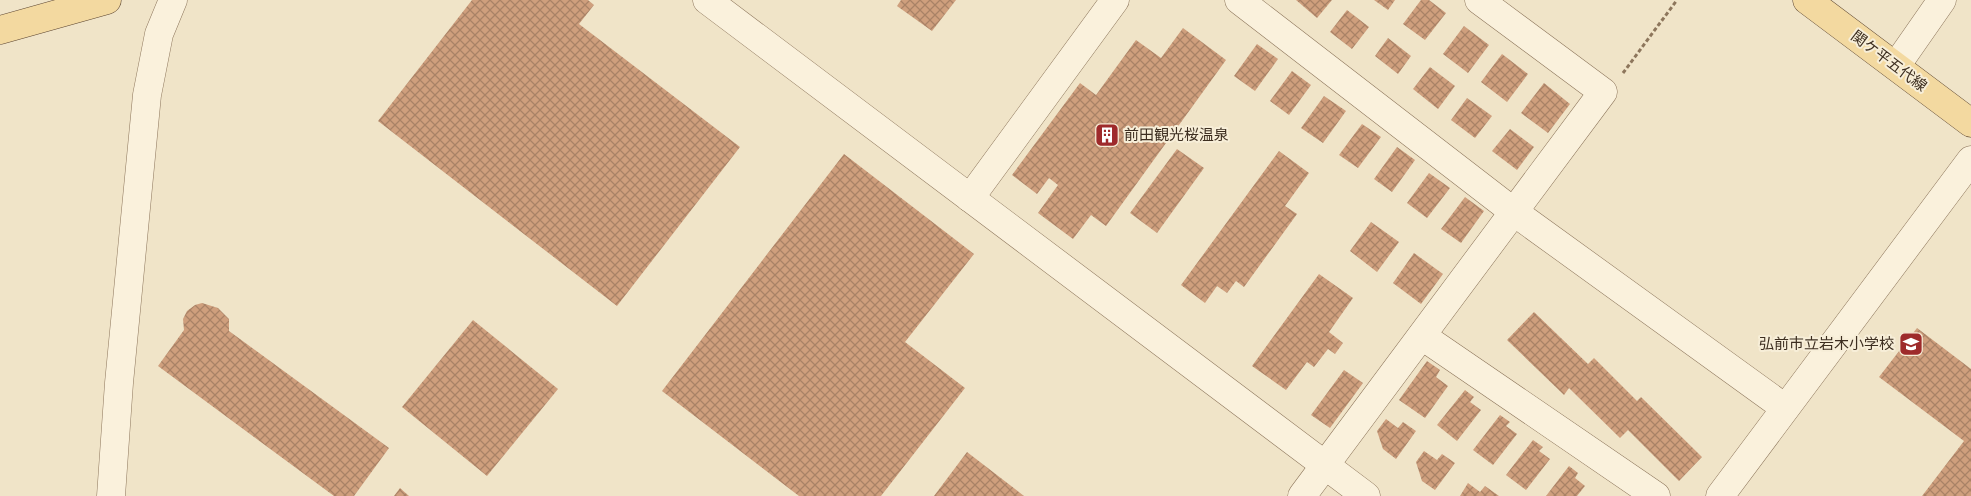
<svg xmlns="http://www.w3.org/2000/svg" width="1971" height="496" font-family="'Roboto Serif','Noto Sans JP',serif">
<defs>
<pattern id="building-cross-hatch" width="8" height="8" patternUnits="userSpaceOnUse" patternTransform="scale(1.25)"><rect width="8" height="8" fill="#cf9f7d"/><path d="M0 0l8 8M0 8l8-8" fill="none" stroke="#a98266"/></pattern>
</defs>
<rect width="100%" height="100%" fill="#f0e4c8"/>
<g fill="url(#building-cross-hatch)">
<path d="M472,0H588L594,5L579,24L740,147L617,306L378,121Z"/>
<path d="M901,0H956L932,31L897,6Z"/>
<path d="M1296,0H1332L1317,18Z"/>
<path d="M1374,0H1395L1388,10Z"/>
<path d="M1421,0H1429L1446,13L1425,40L1403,24Z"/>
<path d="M1347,10L1369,27L1352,49L1330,32Z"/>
<path d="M1464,26L1489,45L1468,73L1443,54Z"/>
<path d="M1183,28L1226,60L1106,226L1091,215L1073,239L1038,213L1058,185L1049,178L1037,194L1012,175L1080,83L1096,95L1136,40L1161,58Z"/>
<path d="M1388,38L1411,56L1398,74L1375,56Z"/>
<path d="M1257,44L1278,59L1255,91L1234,76Z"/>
<path d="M1502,54L1528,74L1507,102L1481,82Z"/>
<path d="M1430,67L1455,86L1438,109L1413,89Z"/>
<path d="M1292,71L1311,85L1289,115L1270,101Z"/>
<path d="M1544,83L1570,104L1548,133L1521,113Z"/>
<path d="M1324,96L1346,111L1323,143L1301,128Z"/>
<path d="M1467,98L1492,116L1475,138L1451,120Z"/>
<path d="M1362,124L1381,137L1358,168L1339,155Z"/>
<path d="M1510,129L1534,147L1517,170L1492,151Z"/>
<path d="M1397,147L1415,160L1392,192L1374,179Z"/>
<path d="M1177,149L1204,168L1157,233L1130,213Z"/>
<path d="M1279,151L1309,173L1285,206L1297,214L1244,287L1236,281L1227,293L1217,286L1205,303L1181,285Z"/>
<path d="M844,154L974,254L905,342L965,388L881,496H799L662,391Z"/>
<path d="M1429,173L1450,188L1427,218L1407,203Z"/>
<path d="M1465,197L1484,211L1461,243L1441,229Z"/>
<path d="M1371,222L1399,242L1377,272L1350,251Z"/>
<path d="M1414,253L1443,274L1421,304L1393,283Z"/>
<path d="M1319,274L1353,298L1329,332L1343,343L1335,354L1328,349L1314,367L1307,362L1286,390L1252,366Z"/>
<path d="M202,303L218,308L229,319V331L389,448L354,496H334L158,366L184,330L183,319L187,311L195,305Z"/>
<path d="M1534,312L1588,364L1594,358L1637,401L1641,397L1702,457L1679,481L1628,430L1620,438L1569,388L1564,395L1507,340Z"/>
<path d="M473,320L558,389L487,476L402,407Z"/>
<path d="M1917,328L1971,369V496H1922L1964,441L1879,377Z"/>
<path d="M1427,361L1440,370L1436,377L1448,386L1425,418L1399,400Z"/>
<path d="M1344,370L1363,383L1330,428L1311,415Z"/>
<path d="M1465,390L1474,397L1470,402L1481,410L1457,441L1437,425Z"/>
<path d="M1500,415L1510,422L1506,426L1517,434L1493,465L1473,450Z"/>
<path d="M1386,419L1398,428L1403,422L1416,431L1396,459L1383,449L1377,431Z"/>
<path d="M1533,440L1543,447L1539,451L1550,459L1526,490L1506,475Z"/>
<path d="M1424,451L1437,460L1442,454L1455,463L1435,490L1422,481L1416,462Z"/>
<path d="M967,452L1024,496H934Z"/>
<path d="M1569,466L1578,473L1575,478L1585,486L1577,496H1546Z"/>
<path d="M1468,483L1480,492L1485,486L1499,496H1460Z"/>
<path d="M400,488L409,496H394Z"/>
</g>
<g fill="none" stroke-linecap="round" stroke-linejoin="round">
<g stroke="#8d765c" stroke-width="29">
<g id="minor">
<path d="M707,0L1366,496"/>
<path d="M1239,0L1514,212L1785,408"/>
<path d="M1896,66L1942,0"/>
<path d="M970,198L1115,0"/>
<path d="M1422,336L1656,496"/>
<path d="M111,496L119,383L147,95L159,34L173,0"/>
<path d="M1302,496L1603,92L1479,0"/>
<path d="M1720,496L1971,160"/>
</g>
</g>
<g stroke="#5b4430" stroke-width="29">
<g id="major">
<path d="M1807,0L1971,123"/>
<path d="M0,30L107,0"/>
</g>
</g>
<path stroke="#8d765c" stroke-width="3" stroke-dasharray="4 2.5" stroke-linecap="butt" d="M1623,73L1677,0"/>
<use href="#minor" stroke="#faf1dc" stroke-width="28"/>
<use href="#major" stroke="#f3d9a0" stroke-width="28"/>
</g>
<defs>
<g id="building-square" transform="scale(1.25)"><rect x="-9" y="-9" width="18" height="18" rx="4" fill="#9e2a2b" stroke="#f7eed8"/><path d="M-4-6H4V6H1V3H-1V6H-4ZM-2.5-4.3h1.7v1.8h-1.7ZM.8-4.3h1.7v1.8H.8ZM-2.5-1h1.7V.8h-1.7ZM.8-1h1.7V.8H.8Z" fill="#fff"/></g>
<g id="school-square" transform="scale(1.25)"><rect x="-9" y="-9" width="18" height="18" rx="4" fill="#9e2a2b" stroke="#f7eed8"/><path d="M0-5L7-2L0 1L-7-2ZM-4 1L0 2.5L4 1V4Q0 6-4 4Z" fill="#fff"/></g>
</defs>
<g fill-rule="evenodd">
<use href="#building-square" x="1107" y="135"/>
<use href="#school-square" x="1911" y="344"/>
</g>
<g text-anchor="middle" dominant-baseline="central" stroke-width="4" stroke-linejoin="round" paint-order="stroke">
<g font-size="15" fill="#3d2e20" stroke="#f7eed8">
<text transform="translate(1889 61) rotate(37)">関ケ平五代線</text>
</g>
<g font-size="15" fill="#3d2e20" stroke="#f7eed8" text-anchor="start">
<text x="1124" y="135">前田観光桜温泉</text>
<text x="1894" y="344" text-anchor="end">弘前市立岩木小学校</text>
</g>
</g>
</svg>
